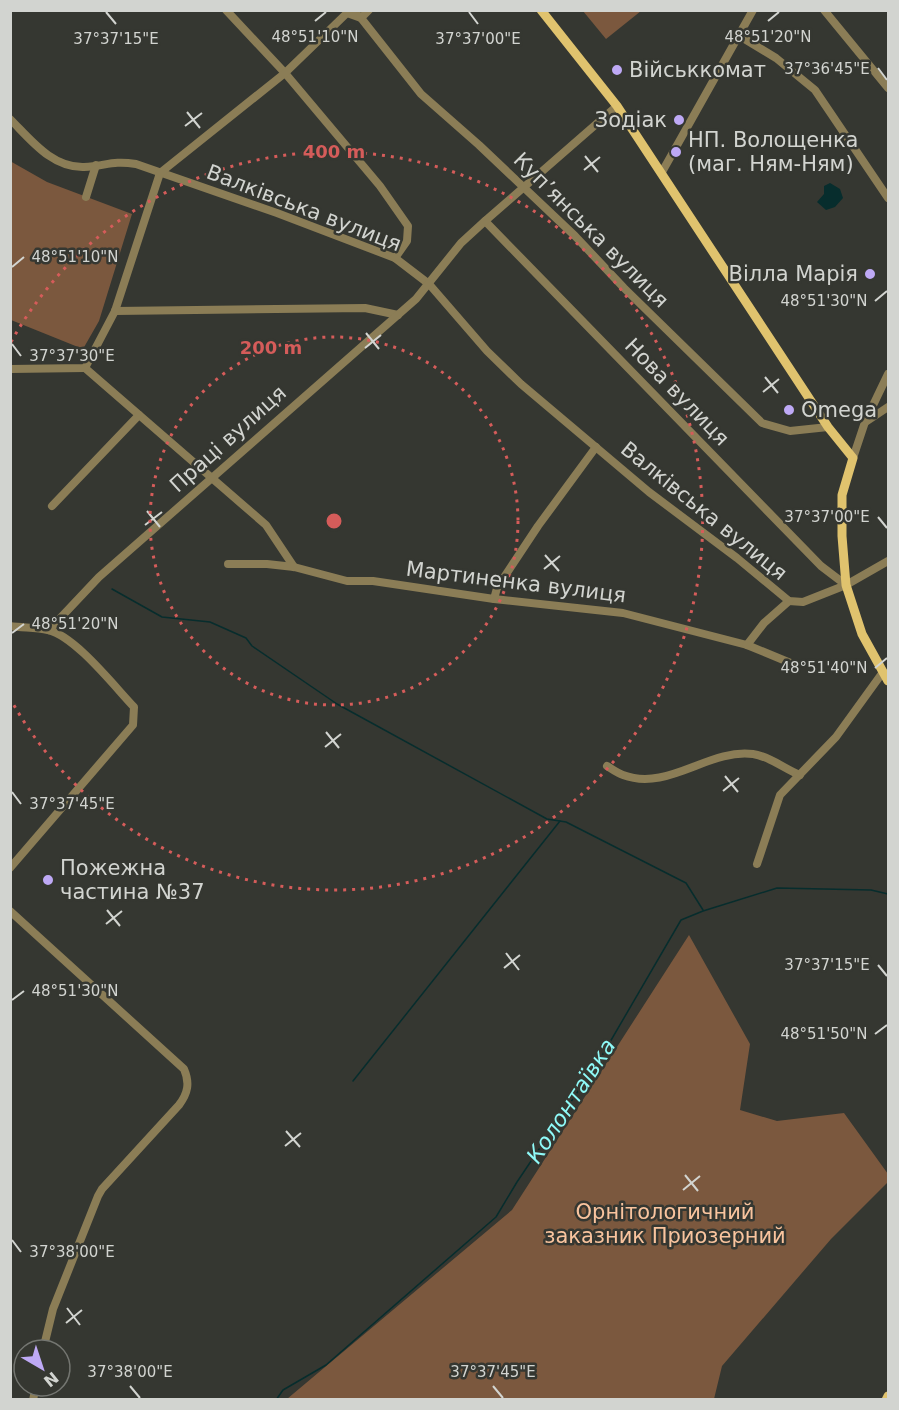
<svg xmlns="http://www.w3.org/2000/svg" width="899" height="1410" font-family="'DejaVu Sans',sans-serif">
<rect width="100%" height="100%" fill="#353731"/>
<g fill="#7b583e">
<path d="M583,11H641L606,39Z"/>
<path d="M10,161L47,182L132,214L99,321L83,349L11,320Z"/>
<path d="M689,935L750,1044L740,1110L777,1121L844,1113L888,1174V1182L831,1239L722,1366L714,1399H287L512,1210Z"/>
</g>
<path fill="#072d2d" d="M830,183L840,189L843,198L835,207L826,210L817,202L824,194V186Z"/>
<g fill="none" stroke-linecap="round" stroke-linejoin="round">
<g stroke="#072d2d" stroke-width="1.5">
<path d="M112,589L162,617L210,622L246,638L252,646L337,704L547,819L566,822L686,883L703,910"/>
<path d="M353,1081L560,821"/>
<path d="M276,1400L283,1390L326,1365L496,1217L517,1182L603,1054L681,920L703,911L777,888L871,890L888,894"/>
</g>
<g stroke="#8b7d56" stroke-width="8">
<path d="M226,10L285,73L380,186L408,226L407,241L395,258"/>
<path d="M352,10L361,18L421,94L479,145L575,236L624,288L762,423L790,431L828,427"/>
<path d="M824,10L888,88"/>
<path d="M738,35L776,58L815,90L888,198"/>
<path d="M10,119C31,140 52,168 84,167C106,166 112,160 136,164L277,213L395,258L429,284L487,351L521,384L649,492L737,558L789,601L803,602L846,585L888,561"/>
<path d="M662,172L753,10"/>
<path d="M86,197L96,165"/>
<path d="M485,221L821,566L846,585"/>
<path d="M115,311L365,308L398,315"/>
<path d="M85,368L266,525L294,567"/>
<path d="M10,369L85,368L115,311L160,173L285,73L347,13L361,18L369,10"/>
<path d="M867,421L888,407"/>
<path d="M853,458L865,422L888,374"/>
<path d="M52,506L139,415"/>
<path d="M228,564H267L294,567L347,581H373L494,599L623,613L747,645L793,664"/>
<path d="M494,599L497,588L538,526L596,447"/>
<path d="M10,626C23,628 36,627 48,630C75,636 114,686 134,707L133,725L10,868"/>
<path d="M49,630L99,577L416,299L461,243L485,221L617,106"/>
<path d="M747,645L764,623L789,601"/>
<path d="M607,766C612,769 617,773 623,775C668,792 709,748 753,754C769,756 785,769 800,775"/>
<path d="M757,864L780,795L836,737L883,672"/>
<path d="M10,911L184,1069C190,1083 188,1093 179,1105L102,1189L98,1196L53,1309L43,1350"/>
<path d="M33,1400L36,1386"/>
</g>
<g stroke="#e0c36e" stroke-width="9">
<path d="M541,10L617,106L828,427L853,458L842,495V536L846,585L862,634L888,681"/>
<path d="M886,1400L888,1396"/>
</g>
</g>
<path fill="none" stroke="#d2d4d0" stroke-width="2" d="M106,12L116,24M469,12L478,24M315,21L326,12M768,21L779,12M878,68L887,80M187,112L200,128M185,126L202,113M585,156L598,172M584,170L600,157M12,267L24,257M875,301L887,291M366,333L379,349M12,344L21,356M365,348L381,335M765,377L778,393M763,392L779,379M147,511L160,527M878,517L887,528M145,525L162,512M545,555L559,571M544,569L560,556M12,633L24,624M875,668L887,658M326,732L339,748M325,747L341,734M725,776L738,792M723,791L739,778M12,792L21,804M107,910L120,926M106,924L122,911M506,953L519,970M878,965L887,976M504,968L520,955M12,1000L24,991M875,1034L887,1025M286,1131L300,1147M285,1146L301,1133M685,1175L698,1191M683,1190L700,1176M12,1240L21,1252M67,1308L80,1325M66,1323L82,1310M130,1386L140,1398M493,1386L503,1398"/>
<g fill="none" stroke="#d55c5a" stroke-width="3" stroke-dasharray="3 6">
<circle cx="334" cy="521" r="184"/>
<path d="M11 342A369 369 0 1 1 11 700"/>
</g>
<g fill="#bea9f5" stroke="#353731" stroke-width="2">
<circle cx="617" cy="70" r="6"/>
<circle cx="679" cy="120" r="6"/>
<circle cx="676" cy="152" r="6"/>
<circle cx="870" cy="274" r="6"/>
<circle cx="789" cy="410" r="6"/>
<circle cx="48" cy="880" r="6"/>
</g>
<g text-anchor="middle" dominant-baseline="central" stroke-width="5" stroke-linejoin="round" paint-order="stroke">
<g font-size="21" fill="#d2d4d0" stroke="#353731" text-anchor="start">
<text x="629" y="70">Військкомат</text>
<text x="667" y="120" text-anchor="end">Зодіак</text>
<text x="688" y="140">НП. Волощенка<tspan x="688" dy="24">(маг. Ням-Ням)</tspan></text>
<text x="858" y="274" text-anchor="end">Вілла Марія</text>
<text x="801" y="410">Omega</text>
<text x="60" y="868">Пожежна<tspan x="60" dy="24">частина №37</tspan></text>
</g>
<g font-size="21" fill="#d2d4d0" stroke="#353731">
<text transform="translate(304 208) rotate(21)">Валківська вулиця</text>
<text transform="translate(591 230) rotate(45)">Куп’янська вулиця</text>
<text transform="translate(677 392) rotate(46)">Нова вулиця</text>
<text transform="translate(228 439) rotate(-42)">Праці вулиця</text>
<text transform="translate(704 511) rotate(39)">Валківська вулиця</text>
<text transform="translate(516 582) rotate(7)">Мартиненка вулиця</text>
</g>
<g font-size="21" fill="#f9c49e" stroke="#353731">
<text x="665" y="1212">Орнiтологичний<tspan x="665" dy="24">заказник Приозерний</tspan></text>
</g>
<g font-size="22" font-style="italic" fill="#8ffaf8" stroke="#353731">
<text transform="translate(571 1101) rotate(-57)">Колонтаївка</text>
</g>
</g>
<g font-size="15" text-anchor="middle" fill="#d2d4d0" stroke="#353731" stroke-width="5" stroke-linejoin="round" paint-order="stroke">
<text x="315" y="42">48°51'10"N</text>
<text x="768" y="42">48°51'20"N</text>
<text x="478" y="44">37°37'00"E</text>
<text x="116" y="44">37°37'15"E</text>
<text x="827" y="74">37°36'45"E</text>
<text x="75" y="262">48°51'10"N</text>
<text x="824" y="306">48°51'30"N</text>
<text x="72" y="361">37°37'30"E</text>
<text x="827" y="522">37°37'00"E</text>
<text x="75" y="629">48°51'20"N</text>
<text x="824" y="673">48°51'40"N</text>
<text x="72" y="809">37°37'45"E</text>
<text x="827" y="970">37°37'15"E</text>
<text x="75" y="996">48°51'30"N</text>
<text x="824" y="1039">48°51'50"N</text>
<text x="72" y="1257">37°38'00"E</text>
<text x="130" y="1377">37°38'00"E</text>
<text x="493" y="1377">37°37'45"E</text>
</g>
<circle cx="334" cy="521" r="9" fill="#d55c5a" stroke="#353731" stroke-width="3"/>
<g font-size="18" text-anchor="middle" font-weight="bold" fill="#d55c5a" stroke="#353731" stroke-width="5" stroke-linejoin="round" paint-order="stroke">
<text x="334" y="158">400 m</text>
<text x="271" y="354">200 m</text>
</g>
<rect width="899" height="1410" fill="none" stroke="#d2d4d0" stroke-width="24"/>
<g transform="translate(42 1368) rotate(141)"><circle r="28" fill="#353731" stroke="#747671" stroke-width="1.5"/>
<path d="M0-4.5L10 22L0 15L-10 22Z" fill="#bea9f5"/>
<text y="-9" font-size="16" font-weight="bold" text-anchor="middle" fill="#d2d4d0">N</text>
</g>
</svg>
